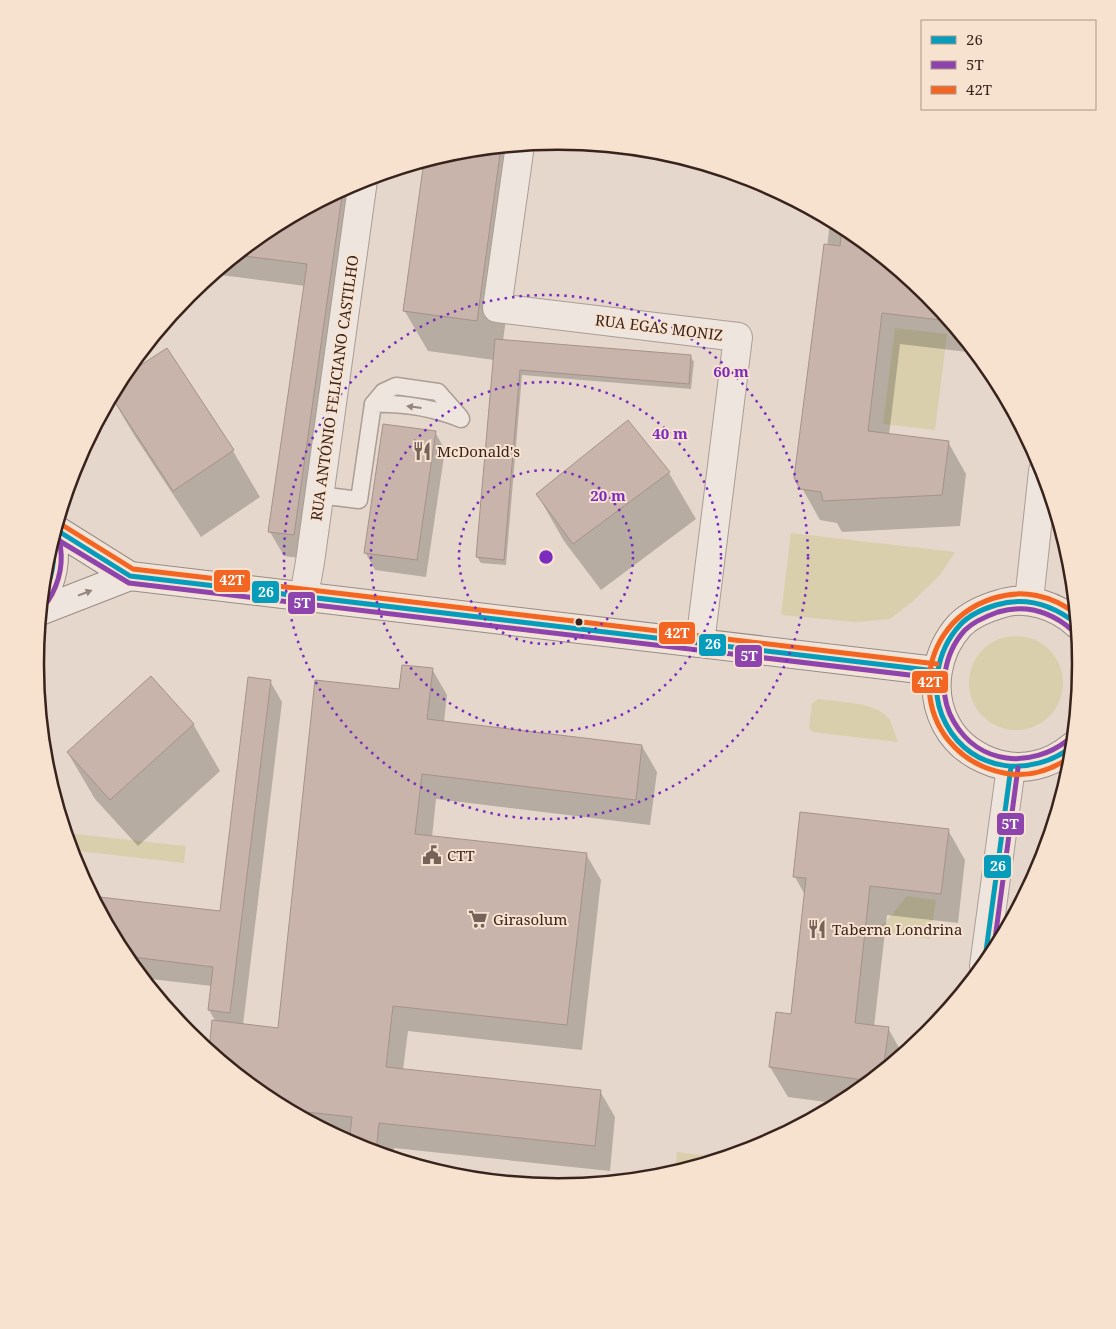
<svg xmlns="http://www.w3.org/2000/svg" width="1116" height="1329" font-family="'Noto Serif',serif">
<rect width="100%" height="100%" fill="#e5d7cb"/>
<g fill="#d9cfac">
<path d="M895,328L947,334L935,430L883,424Z"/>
<path d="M791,533L955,552L940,575L913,601L890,619L855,622L781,615Z"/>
<circle cx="1016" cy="683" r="47"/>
<path d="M818,699C837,702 878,702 889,719C893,726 895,735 898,742L812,732L809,728L812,704Z"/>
<path d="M65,833L186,846L184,863L70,850Z"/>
<path d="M907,896L936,900L930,939L867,930L885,923Z"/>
<path d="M677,1152L725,1158L675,1173Z"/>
</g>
<g fill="#0003">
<path d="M530,144L503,341L690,356L694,362L691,389L522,375L506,565L481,563L477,557L494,360L428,351L404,310L425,161L456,151Z"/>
<path d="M358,181L308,559L284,556L270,532L305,286L213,274L268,229Z"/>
<path d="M830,220L849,230L928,295L976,353L900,344L889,435L948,442L966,474L960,526L842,532L837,523L820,520L802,488Z"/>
<path d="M166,349L233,451L260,497L201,537L134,435L111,396Z"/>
<path d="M435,432L445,450L426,577L375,570L365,552Z"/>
<path d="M669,473L696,519L601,590L564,541L537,494Z"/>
<path d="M432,669L447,695L444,722L642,746L657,772L650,825L436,799L432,837L586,854L601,880L582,1050L408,1031L403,1070L600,1091L615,1117L610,1171L394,1148L392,1158L358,1148L267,1099L210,1052L213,1022H216L209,1010L212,986L142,978L123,955L92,897L221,912L270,681L282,702L243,1025L279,1030L400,691Z"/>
<path d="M193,724L220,771L138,846L95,799L68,753Z"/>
<path d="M948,830L965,860L958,923L887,915L874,1027L888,1028L903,1055L848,1100L841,1104L788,1097L770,1067L792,1015L805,895L795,877Z"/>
</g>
<g fill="#c9b4ac" stroke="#a5928a">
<path d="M499,147H501L477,321L403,311L424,161L456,152Z"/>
<path d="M343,189L294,535L268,532L307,264L236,255L268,229Z"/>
<path d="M842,226L849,230L928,295L949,321L882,313L868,431L949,441L942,495L823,501L821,492L800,489L794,478L824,244L840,246Z"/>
<path d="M495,339L691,355L689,384L520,370L504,560L476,557Z"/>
<path d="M167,348L234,450L173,491L111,396L121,378Z"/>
<path d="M628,420L670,472L573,544L536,494Z"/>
<path d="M383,424L436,431L417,560L364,553Z"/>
<path d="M402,665L433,668L427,719L642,745L636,800L422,774L415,834L587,853L567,1025L393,1006L386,1067L601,1090L595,1146L379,1123L376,1153L349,1143L352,1117L288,1110L267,1099L209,1051L212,1020L278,1028L315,680L399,689Z"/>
<path d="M151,676L194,724L110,800L67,752Z"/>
<path d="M248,677L271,680L230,1013L208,1010L213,967L124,956L91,896L220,911Z"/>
<path d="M800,812L949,829L941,894L870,886L855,1023L889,1027L883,1071L871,1081L769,1067L776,1012L791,1014L806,878L793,877Z"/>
</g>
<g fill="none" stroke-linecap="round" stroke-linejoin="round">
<g stroke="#aa9d95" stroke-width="19">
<g id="service">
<path d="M373,404L383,392L396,386L438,392L460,417"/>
<path d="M319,495L359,500L373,404C403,403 433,408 461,419"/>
</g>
</g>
<g stroke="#aa9d95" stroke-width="30">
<g id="minor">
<path d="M520,145L497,308L738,337L700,643"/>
<path d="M304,596L310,562L363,180"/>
</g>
</g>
<g stroke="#aa9d95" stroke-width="30">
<g id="tertiary">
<path d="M1029,601L1043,471"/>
<path d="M984,966L1011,767"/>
</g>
</g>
<g stroke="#9a8c84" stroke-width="30">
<g id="secondary">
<path d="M55,529L130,576L936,671"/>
<path d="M42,597C52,582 57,558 52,540"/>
<path d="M40,611L130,576"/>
<path d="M1073,746C1062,755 1050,762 1036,765C1002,773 962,755 946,724C929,692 936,651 960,625C971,614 986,608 1000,604C1026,595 1057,606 1077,624"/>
</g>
</g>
<use href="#service" stroke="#ede5de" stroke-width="16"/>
<use href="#minor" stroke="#ede5de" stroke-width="28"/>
<use href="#tertiary" stroke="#ede5de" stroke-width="28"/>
<use href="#secondary" stroke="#ede5de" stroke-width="28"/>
<g stroke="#f7e2d0" stroke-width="9">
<g id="bus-1">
<path d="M55,529L130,576L936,671"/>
<path d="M42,597C52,579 56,560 52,540"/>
<path d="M1073,746C1032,778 972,773 946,724C929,693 936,651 960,625C969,615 983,609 996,605C1026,596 1053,605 1077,624"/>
<path d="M984,966L1011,767"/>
</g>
</g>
<g stroke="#f7e2d0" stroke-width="9">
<g id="bus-2">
<path d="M53,537L129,583L935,678"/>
<path d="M48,601C60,582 64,560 59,539"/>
<path d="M1068,740C1031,769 979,765 954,722C937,694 943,654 965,630C974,621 987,616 998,612C1026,604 1051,612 1072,630"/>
<path d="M993,954L1018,768"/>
</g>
</g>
<g stroke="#f7e2d0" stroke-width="9">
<g id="bus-3">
<path d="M59,523L133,569L937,664"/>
<path d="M1072,756C1052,770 1028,778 1004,773C909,754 903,627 994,598C1022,589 1052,595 1076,614"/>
</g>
</g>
<use href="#bus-1" stroke="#069cbc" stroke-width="5"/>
<use href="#bus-2" stroke="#8e44ad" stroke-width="5"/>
<use href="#bus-3" stroke="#f26522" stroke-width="5"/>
</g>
<defs><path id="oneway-solid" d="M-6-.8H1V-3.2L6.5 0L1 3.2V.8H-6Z" transform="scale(1.25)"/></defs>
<g fill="#93847d">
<use href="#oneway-solid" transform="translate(414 407) rotate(-173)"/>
<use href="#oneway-solid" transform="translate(85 593) rotate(-21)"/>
</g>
<g fill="none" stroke="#7b2cbf" stroke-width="2.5" stroke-dasharray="2.5 5">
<circle cx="546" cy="557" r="87"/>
<circle cx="546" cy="557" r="175"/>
<circle cx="546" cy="557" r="262"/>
</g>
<defs>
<g id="restaurant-bare" transform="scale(1.5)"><path d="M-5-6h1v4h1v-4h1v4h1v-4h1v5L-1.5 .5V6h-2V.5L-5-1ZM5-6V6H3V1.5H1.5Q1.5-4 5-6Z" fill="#756259" stroke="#f7e2d0" stroke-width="2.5" paint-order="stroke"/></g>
<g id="civic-bare" transform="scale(1.5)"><path d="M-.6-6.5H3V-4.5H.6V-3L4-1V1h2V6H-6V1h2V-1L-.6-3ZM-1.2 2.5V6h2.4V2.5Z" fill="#756259" stroke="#f7e2d0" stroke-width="2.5" paint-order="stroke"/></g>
<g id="supermarket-bare" transform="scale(1.5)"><path d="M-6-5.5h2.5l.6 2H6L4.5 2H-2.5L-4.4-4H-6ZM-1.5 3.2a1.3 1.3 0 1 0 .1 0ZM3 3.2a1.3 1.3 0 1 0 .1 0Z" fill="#756259" stroke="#f7e2d0" stroke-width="2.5" paint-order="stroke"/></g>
</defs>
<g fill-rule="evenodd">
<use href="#restaurant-bare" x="422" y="451"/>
<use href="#civic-bare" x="432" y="855"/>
<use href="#supermarket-bare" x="478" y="919"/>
<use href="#restaurant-bare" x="817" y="929"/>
</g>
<circle fill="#39231c" stroke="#f7e2d0" stroke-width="2" cx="579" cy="622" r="4.5"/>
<g text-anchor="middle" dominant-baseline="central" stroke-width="4" stroke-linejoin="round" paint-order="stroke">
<g font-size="15" fill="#39231c" stroke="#f7e2d0">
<text transform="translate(659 327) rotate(7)">RUA EGAS MONIZ</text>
<text transform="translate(334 388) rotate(-82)">RUA ANTÓNIO FELICIANO CASTILHO</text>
</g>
<g font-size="15" fill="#39231c" stroke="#f7e2d0" text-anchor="start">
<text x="437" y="451">McDonald's</text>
<text x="447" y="855">CTT</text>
<text x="493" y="919">Girasolum</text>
<text x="832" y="929">Taberna Londrina</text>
</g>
</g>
<path d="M0 0H1116V1329H0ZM44 664a514 514 0 1 1 1028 0a514 514 0 1 1-1028 0Z" fill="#f7e2d0" fill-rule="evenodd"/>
<path fill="none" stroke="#39231c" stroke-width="2.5" d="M44 664a514 514 0 1 1 1028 0a514 514 0 1 1-1028 0Z"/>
<circle cx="546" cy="557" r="8" fill="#7b2cbf" stroke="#f7e2d0" stroke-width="2.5"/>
<g font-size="15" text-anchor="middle" font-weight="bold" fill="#7b2cbf" stroke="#f7e2d0" stroke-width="4" stroke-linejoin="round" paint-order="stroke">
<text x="731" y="377">60 m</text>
<text x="670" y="439">40 m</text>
<text x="608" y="501">20 m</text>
</g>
<g stroke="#f7e2d0" stroke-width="2">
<rect x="213" y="569" width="38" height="24" rx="5" fill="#f26522"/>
<rect x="251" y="580" width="29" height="24" rx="5" fill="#069cbc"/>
<rect x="287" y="591" width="29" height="24" rx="5" fill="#8e44ad"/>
<rect x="658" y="621" width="38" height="24" rx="5" fill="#f26522"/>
<rect x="698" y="633" width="29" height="24" rx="5" fill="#069cbc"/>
<rect x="734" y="644" width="29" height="24" rx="5" fill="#8e44ad"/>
<rect x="911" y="670" width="38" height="24" rx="5" fill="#f26522"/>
<rect x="996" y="812" width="29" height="24" rx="5" fill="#8e44ad"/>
<rect x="983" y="854" width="29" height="25" rx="5" fill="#069cbc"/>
</g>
<g font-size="14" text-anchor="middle" font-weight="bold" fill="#fff">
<text x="232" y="585">42T</text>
<text x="266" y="597">26</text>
<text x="302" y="608">5T</text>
<text x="677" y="638">42T</text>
<text x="713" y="649">26</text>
<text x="749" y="661">5T</text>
<text x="930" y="687">42T</text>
<text x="1010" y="829">5T</text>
<text x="998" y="871">26</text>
</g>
<rect x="921" y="20" width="175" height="90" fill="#f7e2d0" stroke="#ab9688"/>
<rect x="931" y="36" width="25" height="8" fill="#069cbc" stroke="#ab9688"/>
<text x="966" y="45" font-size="15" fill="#39231c">26</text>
<rect x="931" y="61" width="25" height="8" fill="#8e44ad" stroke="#ab9688"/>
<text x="966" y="70" font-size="15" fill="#39231c">5T</text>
<rect x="931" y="86" width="25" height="8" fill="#f26522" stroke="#ab9688"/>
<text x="966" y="95" font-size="15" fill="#39231c">42T</text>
</svg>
